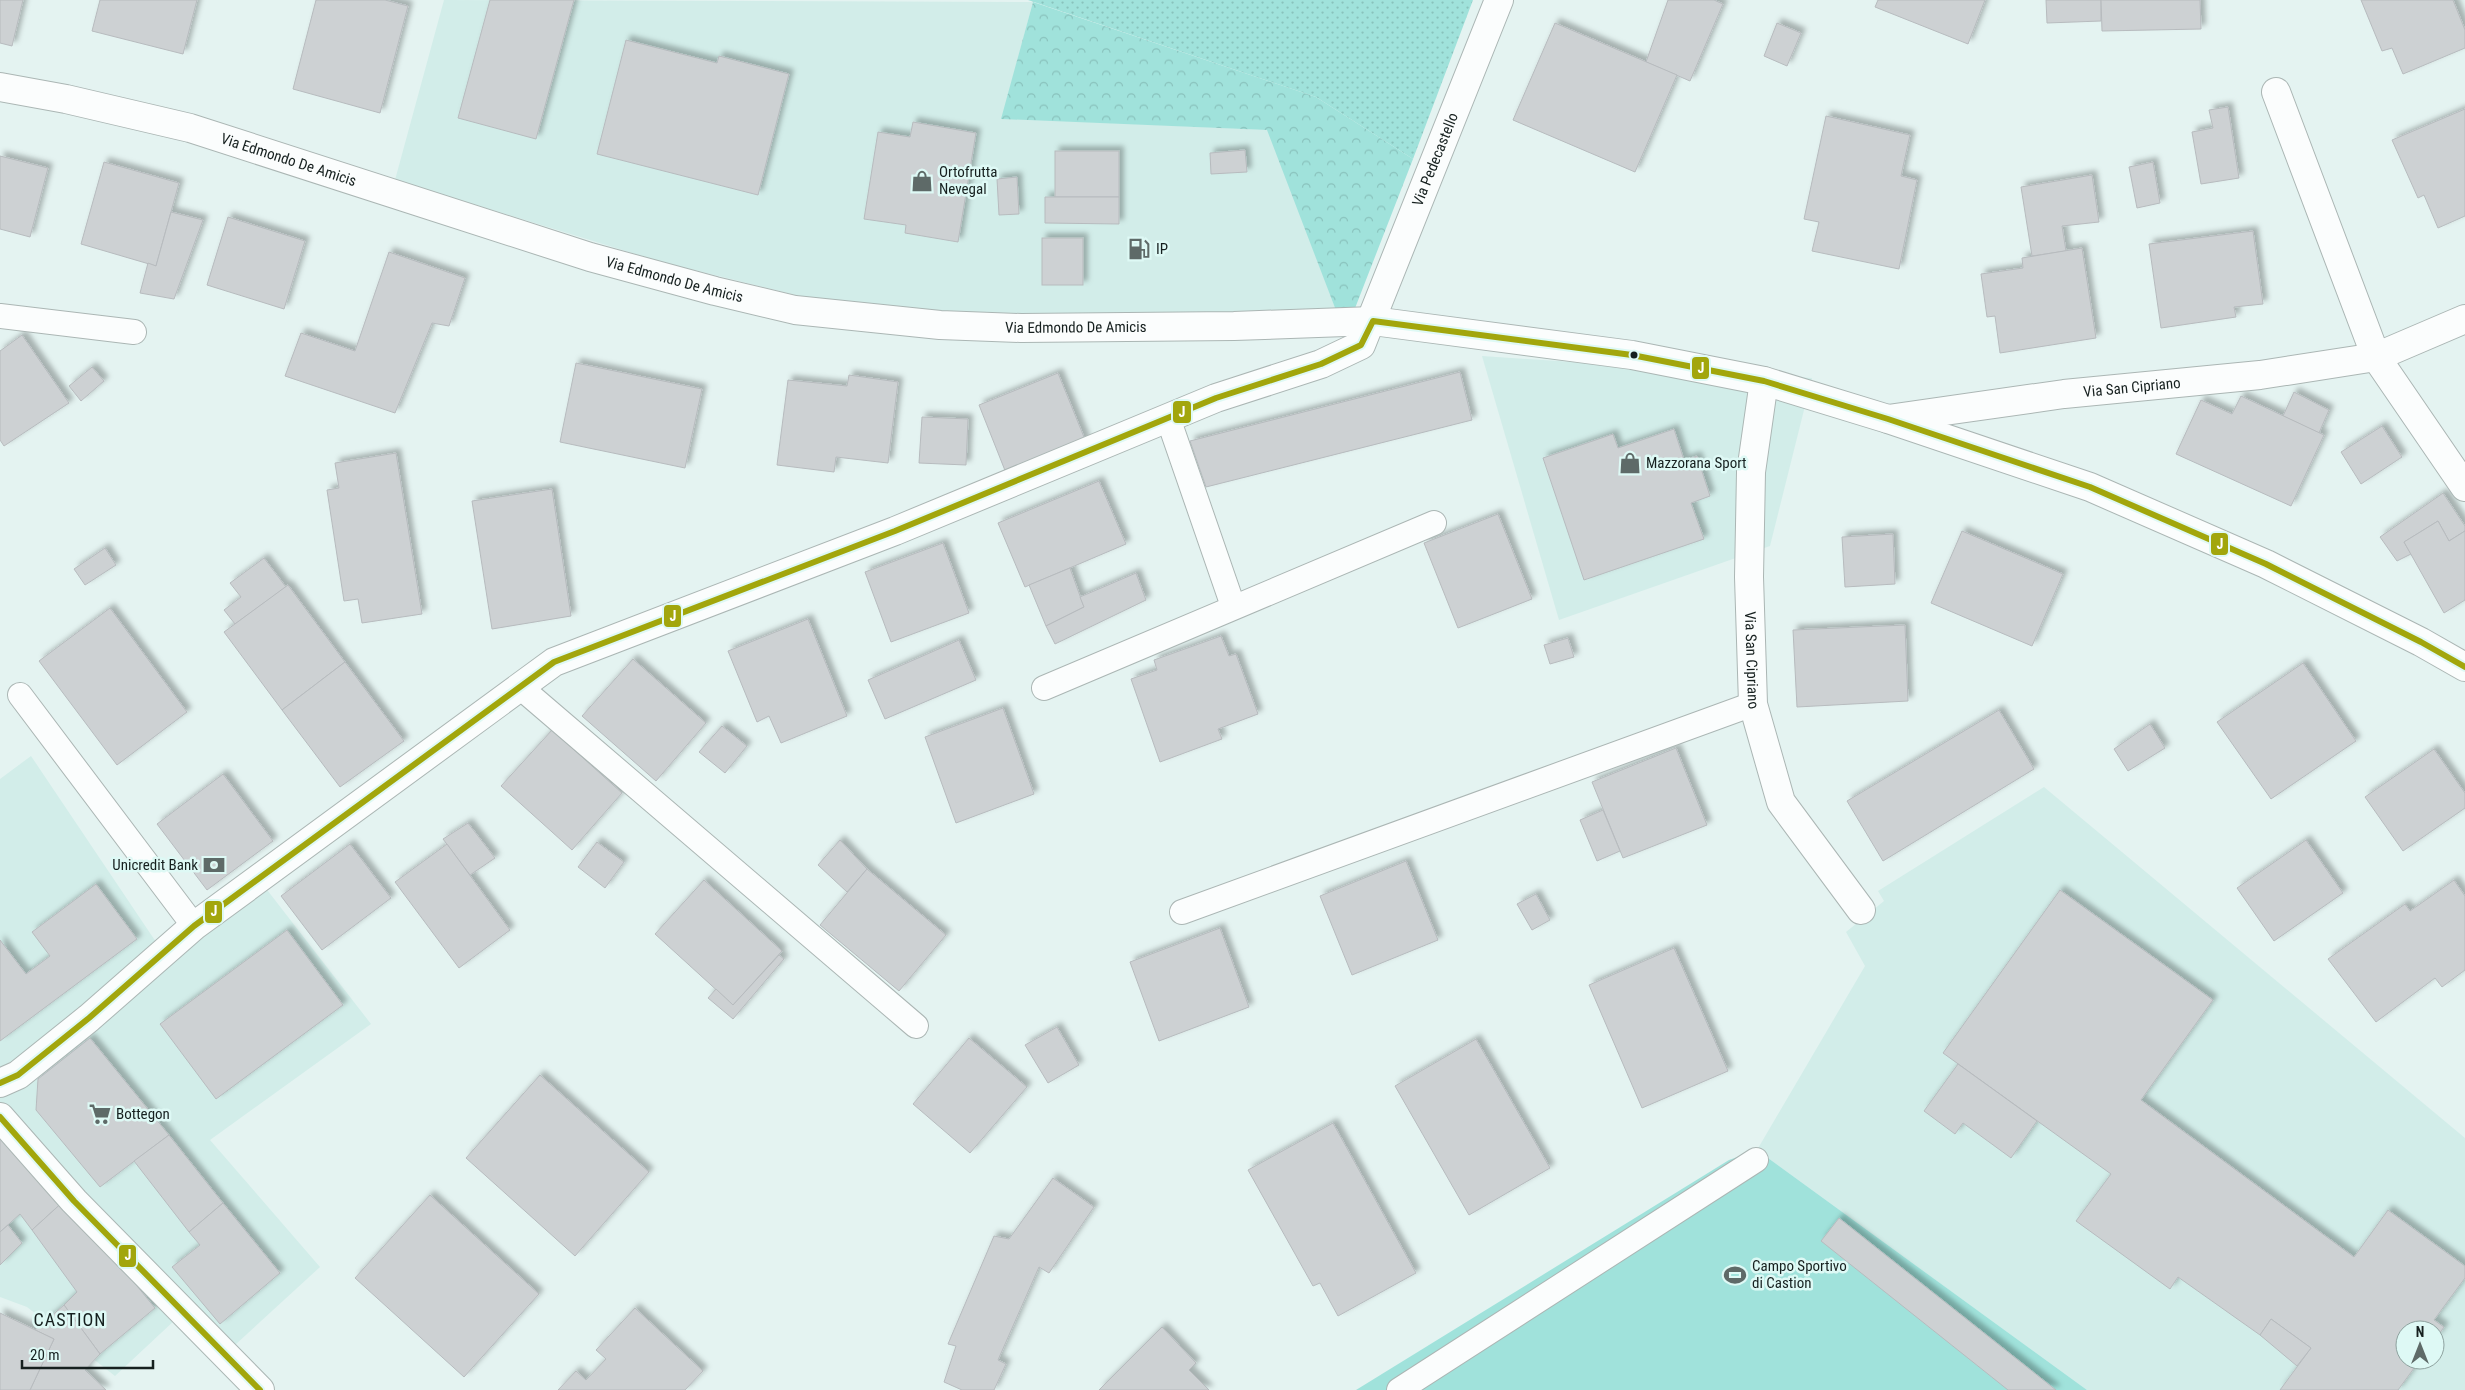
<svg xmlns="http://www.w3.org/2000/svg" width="2465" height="1390" font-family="'Roboto Condensed',sans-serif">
<defs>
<pattern id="grass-dots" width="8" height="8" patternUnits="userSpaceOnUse" patternTransform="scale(1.25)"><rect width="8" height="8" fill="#a0e2db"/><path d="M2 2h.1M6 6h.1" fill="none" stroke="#89c2bc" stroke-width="1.8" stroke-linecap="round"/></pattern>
<pattern id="forest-crowns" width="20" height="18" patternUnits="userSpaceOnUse" patternTransform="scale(1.25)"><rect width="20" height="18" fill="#a0e2db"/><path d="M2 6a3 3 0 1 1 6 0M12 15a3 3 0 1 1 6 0" fill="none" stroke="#89c2bc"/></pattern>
<filter id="shadow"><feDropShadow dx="4.5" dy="-4.5" stdDeviation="2.5" flood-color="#0004"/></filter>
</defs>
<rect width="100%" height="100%" fill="#e4f3f1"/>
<g fill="#d2ede9" fill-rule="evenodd">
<path d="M444,0L1033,2L1002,118L1268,130L1345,334L1230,316L948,312L804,297L658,261L395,180Z"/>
<path d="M1482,356L1812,378L1770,546L1559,620Z"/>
<path d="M31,756L156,942L251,869L371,1024L210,1140L320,1267L235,1345L191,1305L115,1376L27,1307L0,1297V779Z"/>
<path d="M2044,787L2465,1138V1390H2087L1757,1150L1865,966L1846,932L1884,901L1878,891ZM2405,1330H2435V1360H2405Z"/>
</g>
<path fill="url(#grass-dots)" d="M1028,0H1473L1413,159L1316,97Z"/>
<path fill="url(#forest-crowns)" d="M1033,2L1316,97L1413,159L1345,334L1267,130L1001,119Z"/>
<path fill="#a0e2db" d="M1757,1150L2087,1390H1356L1729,1160Z"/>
<g fill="#cdd1d3" stroke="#b7bbbe" filter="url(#shadow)">
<path d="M0,0H23L12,46L0,43Z"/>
<path d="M100,0H197L183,54L92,31Z"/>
<path d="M316,0H385L408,6L380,113L293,89Z"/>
<path d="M490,0H574L536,139L458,118Z"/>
<path d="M1668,0H1714L1723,4L1690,81L1646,62Z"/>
<path d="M1878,0H1985L1968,44L1875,7Z"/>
<path d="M2046,0H2101V21L2047,23Z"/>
<path d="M2101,0H2200L2201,29L2102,31Z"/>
<path d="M2361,0H2453L2465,30V48L2403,74L2392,48L2382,51Z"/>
<path d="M1555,23L1677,75L1635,172L1513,120Z"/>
<path d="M1777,23L1801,33L1787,66L1764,56Z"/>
<path d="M626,40L717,63L719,56L789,74L758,195L597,154Z"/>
<path d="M2228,107L2239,178L2201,184L2192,132L2213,128L2209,110Z"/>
<path d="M2465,109V216L2438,228L2424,195L2418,198L2392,140Z"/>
<path d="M1826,116L1910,135L1901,176L1917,180L1899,269L1812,251L1819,222L1804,219Z"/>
<path d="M913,122L976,133L958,242L905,233L906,225L864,219L878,132L910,137Z"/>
<path d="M1245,150L1247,172L1211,174L1210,153Z"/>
<rect x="1055" y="151" width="64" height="46"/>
<path d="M0,156L48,168L30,237L0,229Z"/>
<path d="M104,162L179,183L156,266L81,244Z"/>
<path d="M2153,162L2160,203L2137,208L2129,167Z"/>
<path d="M2092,175L2099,222L2062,226L2066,251L2032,256L2021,187Z"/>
<path d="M1017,177L1019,214L999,215L997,179Z"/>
<path d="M1045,197H1119V224L1045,223Z"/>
<path d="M171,212L203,220L174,299L140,293L148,263L156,266Z"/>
<path d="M228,217L305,241L284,309L207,285Z"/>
<path d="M2253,231L2263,304L2234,307L2236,317L2161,328L2149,244Z"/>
<rect x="1042" y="238" width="41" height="47"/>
<path d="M2082,248L2096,338L2000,353L1995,316L1987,317L1981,274L2023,268L2022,258Z"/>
<path d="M389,252L465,278L449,326L432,323L395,413L285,376L301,333L355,351Z"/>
<path d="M22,335L69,403L4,446L0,440V351Z"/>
<path d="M576,363L702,389L685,468L560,442Z"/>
<path d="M92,367L104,381L81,401L69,386Z"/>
<path d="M1460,372L1472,420L1206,487L1190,441Z"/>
<path d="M1058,373L1086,442L1006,473L979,405Z"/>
<path d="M849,375L898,382L888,463L836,457L834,472L777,465L788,380L847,386Z"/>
<path d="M2294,392L2329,410L2319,433L2283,416Z"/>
<path d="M2241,396L2324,435L2291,506L2176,454L2201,400L2232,414Z"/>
<path d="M922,417L968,419L966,465L919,463Z"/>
<path d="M2382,426L2402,457L2361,484L2341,452Z"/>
<path d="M1674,429L1684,460L1697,456L1710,496L1691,503L1704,539L1584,580L1543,458L1613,434L1618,448Z"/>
<path d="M396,453L422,614L362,623L358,599L344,601L327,490L339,488L335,463Z"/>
<path d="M1099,481L1126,544L1025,587L998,523Z"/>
<path d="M552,489L571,616L492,629L472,501Z"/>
<path d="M2443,493L2465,526V531L2449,541L2438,521L2404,542L2411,554L2397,561L2380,537Z"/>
<path d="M1498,514L1532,599L1458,628L1424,543Z"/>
<path d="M2438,521L2449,541L2465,531V600L2444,613L2404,542Z"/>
<path d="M1962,531L2063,574L2032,646L1931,603Z"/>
<path d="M1893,534L1895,584L1845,587L1842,537Z"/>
<path d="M943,543L969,613L891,642L865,572Z"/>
<path d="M105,548L116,565L85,585L74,569Z"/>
<path d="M264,558L286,587L235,624L224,610L241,597L230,583Z"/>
<path d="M1070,568L1084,607L1046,626L1029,585Z"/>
<path d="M1136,573L1146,600L1055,644L1046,626L1084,607L1080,597Z"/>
<path d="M288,585L345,662L282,710L224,632Z"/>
<path d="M110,608L187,712L117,765L39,661Z"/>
<path d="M808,619L847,716L781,743L769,716L757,722L728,651Z"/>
<path d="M1905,625L1908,701L1797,707L1793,630Z"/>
<path d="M1221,636L1229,656L1236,654L1258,714L1218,729L1222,739L1160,762L1131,679L1157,670L1154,660Z"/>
<path d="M1568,638L1574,657L1550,664L1544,645Z"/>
<path d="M959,640L976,680L885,719L868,680Z"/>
<path d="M633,659L706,723L656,781L582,716Z"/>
<path d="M345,662L404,741L340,787L282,710Z"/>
<path d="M2303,663L2356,741L2271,799L2217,722Z"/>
<path d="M1003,708L1034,794L956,823L925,737Z"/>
<path d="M1999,710L2034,769L1883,861L1847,801Z"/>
<path d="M2150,724L2165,748L2128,771L2114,749Z"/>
<path d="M722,726L747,746L725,773L699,752Z"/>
<path d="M552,730L622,793L572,850L501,786Z"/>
<path d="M1676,748L1707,825L1623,858L1592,782Z"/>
<path d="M2434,749L2465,793V808L2403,851L2365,797Z"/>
<path d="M223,774L273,841L207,890L157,824Z"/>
<path d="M1603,810L1620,851L1597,861L1580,820Z"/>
<path d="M468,823L495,858L470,875L443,839Z"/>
<path d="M840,840L867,869L847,892L818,865Z"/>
<path d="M2306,840L2343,893L2274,941L2237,888Z"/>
<path d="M597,842L624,862L605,888L578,867Z"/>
<path d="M350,844L391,898L322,950L281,896Z"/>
<path d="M447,844L510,930L459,968L395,882Z"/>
<path d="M1406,861L1438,940L1352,975L1320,896Z"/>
<path d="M867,869L946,935L899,991L820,925Z"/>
<path d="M704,880L782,951L733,1005L655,934Z"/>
<path d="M2454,880L2465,896V970L2442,987L2435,978L2376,1022L2328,959L2405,904L2410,911Z"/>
<path d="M96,884L137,939L0,1041V940L26,974L50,956L32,932Z"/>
<path d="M2060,890L2213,1000L2141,1100L2354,1257L2388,1210L2465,1266V1278L2434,1320L2444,1327L2435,1340V1330H2405V1360H2420L2398,1390H2280L2311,1348L2271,1319L2260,1335L2178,1277L2170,1289L2076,1221L2111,1174L1943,1053Z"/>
<path d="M1536,894L1550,920L1532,930L1517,904Z"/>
<path d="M1220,928L1249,1007L1159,1041L1130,962Z"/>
<path d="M287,930L343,1005L216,1099L160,1024Z"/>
<path d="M1674,948L1728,1071L1642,1108L1589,985Z"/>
<path d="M779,955L784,959L733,1019L708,998L716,989L733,1005Z"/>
<path d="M1057,1027L1079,1065L1048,1083L1025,1045Z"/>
<path d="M90,1038L169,1135L100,1187L36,1110L38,1079Z"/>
<path d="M969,1038L1027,1087L970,1153L913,1104Z"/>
<path d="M1476,1039L1550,1168L1469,1215L1395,1086Z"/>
<path d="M1958,1064L2037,1121L2011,1158L1963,1123L1955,1134L1924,1111Z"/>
<path d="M540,1075L649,1172L575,1256L466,1158Z"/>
<path d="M1333,1123L1416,1273L1338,1316L1320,1283L1313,1286L1248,1170Z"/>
<path d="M0,1125L66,1199L32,1230L20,1214L0,1232Z"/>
<path d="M169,1135L223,1203L189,1232L134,1161Z"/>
<path d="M1053,1178L1094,1207L1049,1273L1039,1267L998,1360L1006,1364L994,1390H962L944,1382L956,1346L948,1344L994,1236L1009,1239Z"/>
<path d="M430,1195L539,1294L464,1377L355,1278Z"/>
<path d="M66,1199L155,1308L100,1354L64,1305L77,1292L32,1230Z"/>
<path d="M223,1203L280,1273L220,1324L172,1267L200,1245L189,1232Z"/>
<path d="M1839,1218L2056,1390H2008L1821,1241Z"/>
<path d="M8,1225L22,1243L0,1265V1232Z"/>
<path d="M64,1305L100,1354L85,1370L106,1390H30L54,1339L35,1330Z"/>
<path d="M635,1308L703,1371L685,1390H558L576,1371L586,1380L606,1359L596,1350Z"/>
<path d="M0,1313L54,1339L30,1390H0Z"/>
<path d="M2271,1319L2311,1348L2297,1366L2260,1335Z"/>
<path d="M1162,1327L1196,1363L1189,1370L1209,1390H1099Z"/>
</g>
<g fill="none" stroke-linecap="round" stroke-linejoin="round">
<g stroke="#abb6b4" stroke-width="26">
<g id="lane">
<path d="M0,316L134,332"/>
<path d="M1168,418L1233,606"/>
<path d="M520,687L916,1026"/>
<path d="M1044,688L1434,523"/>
<path d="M20,695L194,926"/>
<path d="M1182,912L1753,704"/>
<path d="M1399,1390L1756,1160"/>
</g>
</g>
<g stroke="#abb6b4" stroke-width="30">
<g id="street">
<path d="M2276,92L2376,357L2465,487"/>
<path id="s1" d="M1764,381L1751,472L1749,577L1753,704L1781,802L1861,910"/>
<path id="s2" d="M1888,419L2064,394L2260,375L2376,357L2465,319"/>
</g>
</g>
<g stroke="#abb6b4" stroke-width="30">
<g id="secondary">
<path id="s3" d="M0,87L66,99L190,128L590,257L715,291L795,310L940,325L1021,328L1234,326L1373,321L1632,355L1764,381L1888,419L2090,487L2266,564L2421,642L2465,667"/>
<path id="s4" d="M0,1083L18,1075L89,1018L194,926L554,662L895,531L1216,398L1321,364L1361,345L1499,0"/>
<path d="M0,1117L74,1201L260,1390"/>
</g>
</g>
<use href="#lane" stroke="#fbfdfd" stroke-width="24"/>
<use href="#street" stroke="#fbfdfd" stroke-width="28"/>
<use href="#secondary" stroke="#fbfdfd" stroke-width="28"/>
<g stroke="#def9f5" stroke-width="10">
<g id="bus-1">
<path d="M0,1083L18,1075L89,1018L194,926L554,662L895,531L1216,398L1321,364L1361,345L1373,321L1632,355L1764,381L1888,419L2090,487L2266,564L2421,642L2465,667"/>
<path d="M0,1117L74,1201L260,1390"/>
</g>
</g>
<use href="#bus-1" stroke="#a2a60c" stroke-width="6"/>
</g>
<defs>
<g id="shop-bare" transform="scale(1.725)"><path d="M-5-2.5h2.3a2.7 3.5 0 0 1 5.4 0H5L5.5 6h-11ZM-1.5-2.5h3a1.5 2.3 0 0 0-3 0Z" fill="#5e6a68" stroke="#def9f5" stroke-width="2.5" paint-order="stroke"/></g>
<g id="fuel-bare" transform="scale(1.725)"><path d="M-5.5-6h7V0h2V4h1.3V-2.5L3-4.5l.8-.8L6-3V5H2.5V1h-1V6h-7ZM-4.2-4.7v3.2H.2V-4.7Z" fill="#5e6a68" stroke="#def9f5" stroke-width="2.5" paint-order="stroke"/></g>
<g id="bank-bare" transform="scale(1.725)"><path d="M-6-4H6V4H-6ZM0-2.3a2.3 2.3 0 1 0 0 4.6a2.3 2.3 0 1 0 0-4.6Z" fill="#5e6a68" stroke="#def9f5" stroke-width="2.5" paint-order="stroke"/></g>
<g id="supermarket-bare" transform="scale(1.725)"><path d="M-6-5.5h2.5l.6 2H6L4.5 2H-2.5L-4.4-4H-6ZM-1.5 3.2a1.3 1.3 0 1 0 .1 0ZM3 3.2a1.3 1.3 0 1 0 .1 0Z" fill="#5e6a68" stroke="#def9f5" stroke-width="2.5" paint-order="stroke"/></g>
<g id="stadium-bare" transform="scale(1.725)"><path d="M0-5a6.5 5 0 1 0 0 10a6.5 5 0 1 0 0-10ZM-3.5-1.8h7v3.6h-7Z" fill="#5e6a68" stroke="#def9f5" stroke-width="2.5" paint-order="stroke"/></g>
</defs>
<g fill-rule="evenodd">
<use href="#shop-bare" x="922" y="181"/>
<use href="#fuel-bare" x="1139" y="249"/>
<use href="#shop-bare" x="1630" y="463"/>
<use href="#bank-bare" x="214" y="865"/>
<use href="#supermarket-bare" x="100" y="1114"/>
<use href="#stadium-bare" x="1735" y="1275"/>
</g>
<circle fill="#16201f" stroke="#def9f5" stroke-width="2" cx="1634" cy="355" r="4.5"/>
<g text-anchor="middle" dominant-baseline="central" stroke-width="5" stroke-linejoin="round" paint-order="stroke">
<g font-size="15" fill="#16201f" stroke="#def9f5">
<text stroke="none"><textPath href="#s3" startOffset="298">Via Edmondo De Amicis</textPath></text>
<text stroke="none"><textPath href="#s4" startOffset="1764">Via Pedecastello</textPath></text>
<text stroke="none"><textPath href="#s3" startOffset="702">Via Edmondo De Amicis</textPath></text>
<text stroke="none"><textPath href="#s3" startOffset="1108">Via Edmondo De Amicis</textPath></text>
<text stroke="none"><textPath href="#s2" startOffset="246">Via San Cipriano</textPath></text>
<text stroke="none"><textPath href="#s1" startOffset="280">Via San Cipriano</textPath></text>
</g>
<g font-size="15" fill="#16201f" stroke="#def9f5" text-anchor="start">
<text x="939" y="172">Ortofrutta<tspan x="939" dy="17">Nevegal</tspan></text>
<text x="1156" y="249">IP</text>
<text x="1646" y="463">Mazzorana Sport</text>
<text x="198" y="865" text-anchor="end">Unicredit Bank</text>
<text x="116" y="1114">Bottegon</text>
<text x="1752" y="1266">Campo Sportivo<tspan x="1752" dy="17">di Castion</tspan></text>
</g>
<g font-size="18" letter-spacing="1" fill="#16201f" stroke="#def9f5">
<text x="70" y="1319">CASTION</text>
</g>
</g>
<g stroke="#def9f5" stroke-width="2">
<rect x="1691" y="356" width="19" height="24" rx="5" fill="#a2a60c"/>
<rect x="1172" y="400" width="20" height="24" rx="5" fill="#a2a60c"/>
<rect x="2210" y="532" width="19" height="24" rx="5" fill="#a2a60c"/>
<rect x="663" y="604" width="19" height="24" rx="5" fill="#a2a60c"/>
<rect x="204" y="900" width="19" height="24" rx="5" fill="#a2a60c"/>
<rect x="118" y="1244" width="19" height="24" rx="5" fill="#a2a60c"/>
</g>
<g font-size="14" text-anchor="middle" font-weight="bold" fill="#fff">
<text x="1701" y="373">J</text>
<text x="1182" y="417">J</text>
<text x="2220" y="549">J</text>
<text x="673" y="621">J</text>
<text x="214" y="916">J</text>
<text x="128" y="1260">J</text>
</g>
<g transform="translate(2420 1345)"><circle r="24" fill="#def9f5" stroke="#8ea29f"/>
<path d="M0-4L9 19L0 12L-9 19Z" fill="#5e6a68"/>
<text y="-8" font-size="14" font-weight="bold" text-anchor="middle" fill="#16201f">N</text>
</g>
<path d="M22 1360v8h131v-8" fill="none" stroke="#16201f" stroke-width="2.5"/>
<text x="30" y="1360" font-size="15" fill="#16201f" stroke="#def9f5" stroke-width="4" paint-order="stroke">20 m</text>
</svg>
